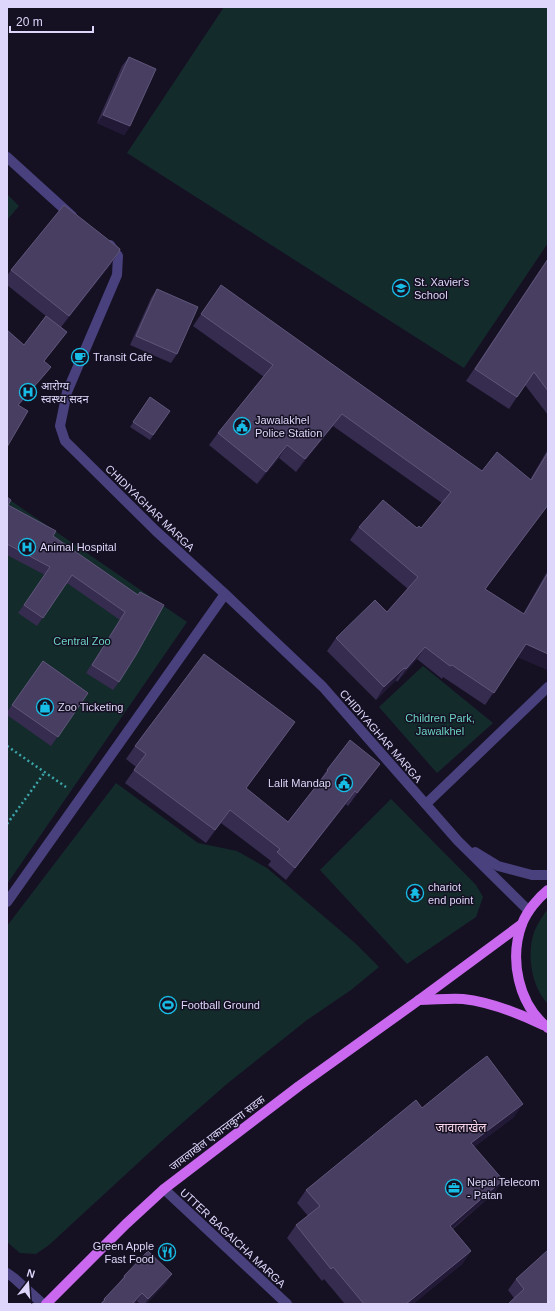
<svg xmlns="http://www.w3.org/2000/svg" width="555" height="1311" font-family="Helvetica,'Noto Sans Devanagari',sans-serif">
<rect width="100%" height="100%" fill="#151123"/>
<g fill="#142b2c">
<path d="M224,7H548V243L464,368L127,153Z"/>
<path d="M7,194L19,206L7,220Z"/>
<path d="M7,498L187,622L7,884Z"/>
<path d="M423,666L493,723L437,773L379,707Z"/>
<path d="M116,783L198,843L237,851L267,868L355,943L379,967L351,990L307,1020L228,1083L164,1139L49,1245L36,1254L20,1253L7,1242V926Z"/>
<path d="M391,799L476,885L483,897L476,917L407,964L320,870Z"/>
<path d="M548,909V1004C531,987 526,952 535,930C538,923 543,915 548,909Z"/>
</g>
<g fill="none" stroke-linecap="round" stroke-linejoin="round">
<g stroke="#3ca6aa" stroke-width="2.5" stroke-dasharray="2 3" stroke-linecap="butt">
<path d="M7,746L66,787"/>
<path d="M7,824L45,772"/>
</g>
<g stroke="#49417d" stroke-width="10">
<path d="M7,157L72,216"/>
<path d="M110,245L118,256L117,275L67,392L60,426L65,441L156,531L225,594L323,687L458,841L529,911"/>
<path d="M426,804L548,687"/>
<path d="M475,852L498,866L532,875H548"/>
<path d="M7,902L225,594"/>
<path d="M164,1189L287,1304"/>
<path d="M7,1273L14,1278L43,1304"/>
</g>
<g stroke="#ca69ef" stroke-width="10">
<path d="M548,890C538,898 527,911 522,924C509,959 518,1004 548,1028"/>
<path d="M419,1000C434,1000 449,998 463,999C491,1002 518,1013 543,1025"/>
<path d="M46,1304L126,1224L164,1189L299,1086L419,1000L522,924"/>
</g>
</g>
<g fill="#362c4f">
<path d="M129,57L130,126L124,135L97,123L122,66Z"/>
<path d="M548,258V415L525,385L509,409L466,381Z"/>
<path d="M111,264L61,327L67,332L44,361L51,367L45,375L19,405L24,345L46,316L7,285V276L11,270Z"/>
<path d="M221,285L482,471L530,480L548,449V505L485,590L523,614L548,570V670L518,657L485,705L443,677L442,679L417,659L397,682L396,680L376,700L327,651L336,638L387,612L408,589L350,540L359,527L417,528H421L442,503L333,426L296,472L279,458L257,484L209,445L218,433L264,377L193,326Z"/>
<path d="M157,289L177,354L171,363L130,345L151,298Z"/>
<path d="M150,397L170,411L150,440L130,427Z"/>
<path d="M7,497L8,505L53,536L138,595L140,592L119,682L113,690L86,673L120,620L67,583L37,626L18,613L45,575L7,555Z"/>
<path d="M43,661L88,693L51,746L7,715V712Z"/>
<path d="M295,722L246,789L288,822L319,784L318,783L327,770L380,764L348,806L346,804L286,880L268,865L271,861L221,823L206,843L125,783L136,767L126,759L135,746Z"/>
<path d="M422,1108L514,1117L474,1147L503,1180L494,1193L453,1229L471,1251L462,1264L413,1304H345L324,1279L322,1281L287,1238L296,1225L308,1216L297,1203L306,1190Z"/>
<path d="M124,1276L167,1282L146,1304H140L137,1301L134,1304H100L104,1299L118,1284Z"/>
<path d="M516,1279L548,1304L514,1298L508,1290Z"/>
</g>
<g fill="#211936">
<path d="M103,115L130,126L124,135L97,123Z"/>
<path d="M119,252L111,264L61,328L69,316Z"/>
<path d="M51,367L45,375L13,413L18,405Z"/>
<path d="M342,414L333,426L296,472L305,459Z"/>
<path d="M287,445L279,458L257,484L266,472Z"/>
<path d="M526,644L548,654V670L517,657Z"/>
<path d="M425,647L417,659L397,682L406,669Z"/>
<path d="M404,668L396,680L376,700L384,687Z"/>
<path d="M295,722L286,735L237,801L246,788Z"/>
<path d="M380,764L371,777L348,806L357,793Z"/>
<path d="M355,791L346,804L286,880L295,868Z"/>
<path d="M230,810L221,823L206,843L215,830Z"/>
<path d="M523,1104L514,1117L462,1156L471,1143Z"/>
<path d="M503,1180L494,1193L441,1238L450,1226Z"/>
<path d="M471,1251L462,1264L413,1304H406Z"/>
<path d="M172,1274L167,1282L146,1304H145L148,1299Z"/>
<path d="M142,1293L137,1301L134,1304H132Z"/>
</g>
<g fill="#483e61" stroke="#5f567a">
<path d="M129,57L156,69L130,126L103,115Z"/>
<path d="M64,205L120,249L119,252L69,316L11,270Z"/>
<path d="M548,259V391L534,372L517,397L475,369Z"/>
<path d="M221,285L482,471L497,452L531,480L548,452V505L485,589L524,614L548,573V654L526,644L494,693L452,665L450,666L425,647L406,669L404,668L384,687L336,638L375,600L387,612L418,577L359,527L383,500L417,528L419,526L421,528L451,492L342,414L305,459L287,445L266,472L218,433L273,365L201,314Z"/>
<path d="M157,289L198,307L177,354L136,336Z"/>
<path d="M46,316L67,332L44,361L51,367L18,405L28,411L7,447V330L24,345Z"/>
<path d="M150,397L170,411L153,435L133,422Z"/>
<path d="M7,497L11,500L8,505L56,531L53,536L138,595L140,592L164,605L136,655L119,682L92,665L125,612L72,575L43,618L24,605L50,567L7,544Z"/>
<path d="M204,654L295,722L246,788L288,822L328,771L327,770L350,740L380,764L357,793L355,791L295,868L277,852L280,849L230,810L215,830L134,770L146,754L135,746Z"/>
<path d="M43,661L88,693L58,737L12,705Z"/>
<path d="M487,1056L523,1104L471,1143L503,1180L450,1226L471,1251L406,1304H364L333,1267L331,1269L296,1225L320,1206L306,1190L416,1100L422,1108L465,1073Z"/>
<path d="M548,1250V1304H508L524,1289L516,1279Z"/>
<path d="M148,1251L172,1274L148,1299L142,1293L132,1304H101L105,1300L104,1299L125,1277L124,1276Z"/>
</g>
<defs>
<g id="school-ring" transform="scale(0.9)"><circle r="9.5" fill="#151123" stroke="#18bde5" stroke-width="1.5"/><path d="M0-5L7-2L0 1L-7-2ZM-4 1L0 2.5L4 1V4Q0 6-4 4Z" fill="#18bde5"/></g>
<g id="cafe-ring" transform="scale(0.9)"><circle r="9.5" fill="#151123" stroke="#18bde5" stroke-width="1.5"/><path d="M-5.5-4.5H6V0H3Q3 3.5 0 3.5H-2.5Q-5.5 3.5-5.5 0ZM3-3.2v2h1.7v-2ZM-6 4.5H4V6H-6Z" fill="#18bde5"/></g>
<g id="hospital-ring" transform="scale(0.9)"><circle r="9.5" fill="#151123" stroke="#18bde5" stroke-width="1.5"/><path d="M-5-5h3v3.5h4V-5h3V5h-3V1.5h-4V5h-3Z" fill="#18bde5"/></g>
<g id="civic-ring" transform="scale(0.9)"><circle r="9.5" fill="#151123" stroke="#18bde5" stroke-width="1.5"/><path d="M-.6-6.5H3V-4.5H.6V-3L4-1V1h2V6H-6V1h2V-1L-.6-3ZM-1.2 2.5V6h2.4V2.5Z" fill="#18bde5"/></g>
<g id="shop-ring" transform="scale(0.9)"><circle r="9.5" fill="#151123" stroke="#18bde5" stroke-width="1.5"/><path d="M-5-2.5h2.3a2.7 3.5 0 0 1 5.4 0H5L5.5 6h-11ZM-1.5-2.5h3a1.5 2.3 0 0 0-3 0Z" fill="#18bde5"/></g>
<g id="temple-ring" transform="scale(0.9)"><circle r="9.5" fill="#151123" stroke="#18bde5" stroke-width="1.5"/><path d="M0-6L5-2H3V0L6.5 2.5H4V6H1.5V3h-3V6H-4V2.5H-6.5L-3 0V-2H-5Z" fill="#18bde5"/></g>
<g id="stadium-ring" transform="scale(0.9)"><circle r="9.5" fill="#151123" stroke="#18bde5" stroke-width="1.5"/><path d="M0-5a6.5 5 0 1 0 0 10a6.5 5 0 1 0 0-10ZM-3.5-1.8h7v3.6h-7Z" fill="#18bde5"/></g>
<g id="office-ring" transform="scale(0.9)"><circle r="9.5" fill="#151123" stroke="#18bde5" stroke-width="1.5"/><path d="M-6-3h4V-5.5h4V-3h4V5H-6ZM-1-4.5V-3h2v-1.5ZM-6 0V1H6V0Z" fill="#18bde5"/></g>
<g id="restaurant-ring" transform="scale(0.9)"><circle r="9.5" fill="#151123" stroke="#18bde5" stroke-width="1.5"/><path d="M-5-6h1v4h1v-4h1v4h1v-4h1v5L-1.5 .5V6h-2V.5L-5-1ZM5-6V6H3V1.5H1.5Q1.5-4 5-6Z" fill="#18bde5"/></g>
</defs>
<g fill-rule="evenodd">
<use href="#school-ring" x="401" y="288"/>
<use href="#cafe-ring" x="80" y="357"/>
<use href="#hospital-ring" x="28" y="392"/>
<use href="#civic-ring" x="242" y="426"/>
<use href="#hospital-ring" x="27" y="547"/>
<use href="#shop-ring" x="45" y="707"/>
<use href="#civic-ring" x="344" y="783"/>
<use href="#temple-ring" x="415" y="893"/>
<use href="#stadium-ring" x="168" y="1005"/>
<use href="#office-ring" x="454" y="1188"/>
<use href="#restaurant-ring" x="167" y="1252"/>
</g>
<g text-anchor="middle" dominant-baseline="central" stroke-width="3" stroke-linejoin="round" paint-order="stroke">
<g font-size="11" fill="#ded7fb" stroke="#151123" text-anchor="start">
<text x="414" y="282">St. Xavier's<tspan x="414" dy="13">School</tspan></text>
<text x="93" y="357">Transit Cafe</text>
<text x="41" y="386">आरोग्य<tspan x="41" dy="13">स्वस्थ्य सदन</tspan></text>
<text x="255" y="420">Jawalakhel<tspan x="255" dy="13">Police Station</tspan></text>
<text x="40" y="547">Animal Hospital</text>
<text x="58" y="707">Zoo Ticketing</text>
<text x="331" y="783" text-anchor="end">Lalit Mandap</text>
<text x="428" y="887">chariot<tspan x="428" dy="13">end point</tspan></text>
<text x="181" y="1005">Football Ground</text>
<text x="467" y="1182">Nepal Telecom<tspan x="467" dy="13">- Patan</tspan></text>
<text x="154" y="1246" text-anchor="end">Green Apple<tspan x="154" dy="13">Fast Food</tspan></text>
</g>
<g font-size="11" fill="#ded7fb" stroke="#151123">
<text transform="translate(150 508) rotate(44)">CHIDIYAGHAR MARGA</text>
<text transform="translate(381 736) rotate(49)">CHIDIYAGHAR MARGA</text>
<text transform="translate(217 1133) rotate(-37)">जावलाखेल एकान्तकुना सडक</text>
<text transform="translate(233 1238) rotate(43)">UTTER BAGAICHA MARGA</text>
</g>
<g font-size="11" fill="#6ad3c3" stroke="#151123">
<text x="82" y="641">Central Zoo</text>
<text x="440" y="718">Children Park,<tspan x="440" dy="13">Jawalkhel</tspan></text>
</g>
<g font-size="12" fill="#fbd8eb" stroke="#151123">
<text x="461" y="1128">जावालाखेल</text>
</g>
</g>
<rect width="555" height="1311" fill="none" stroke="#ded7fb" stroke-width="16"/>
<g transform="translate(28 1283) rotate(17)" stroke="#151123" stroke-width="3" paint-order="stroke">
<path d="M0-3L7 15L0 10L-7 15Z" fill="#ded7fb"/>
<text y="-6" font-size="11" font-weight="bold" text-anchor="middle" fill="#ded7fb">N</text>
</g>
<path d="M10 26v6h83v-6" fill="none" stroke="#ded7fb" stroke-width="2"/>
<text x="16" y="26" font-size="12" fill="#ded7fb" stroke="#151123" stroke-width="3" paint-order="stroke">20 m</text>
</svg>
